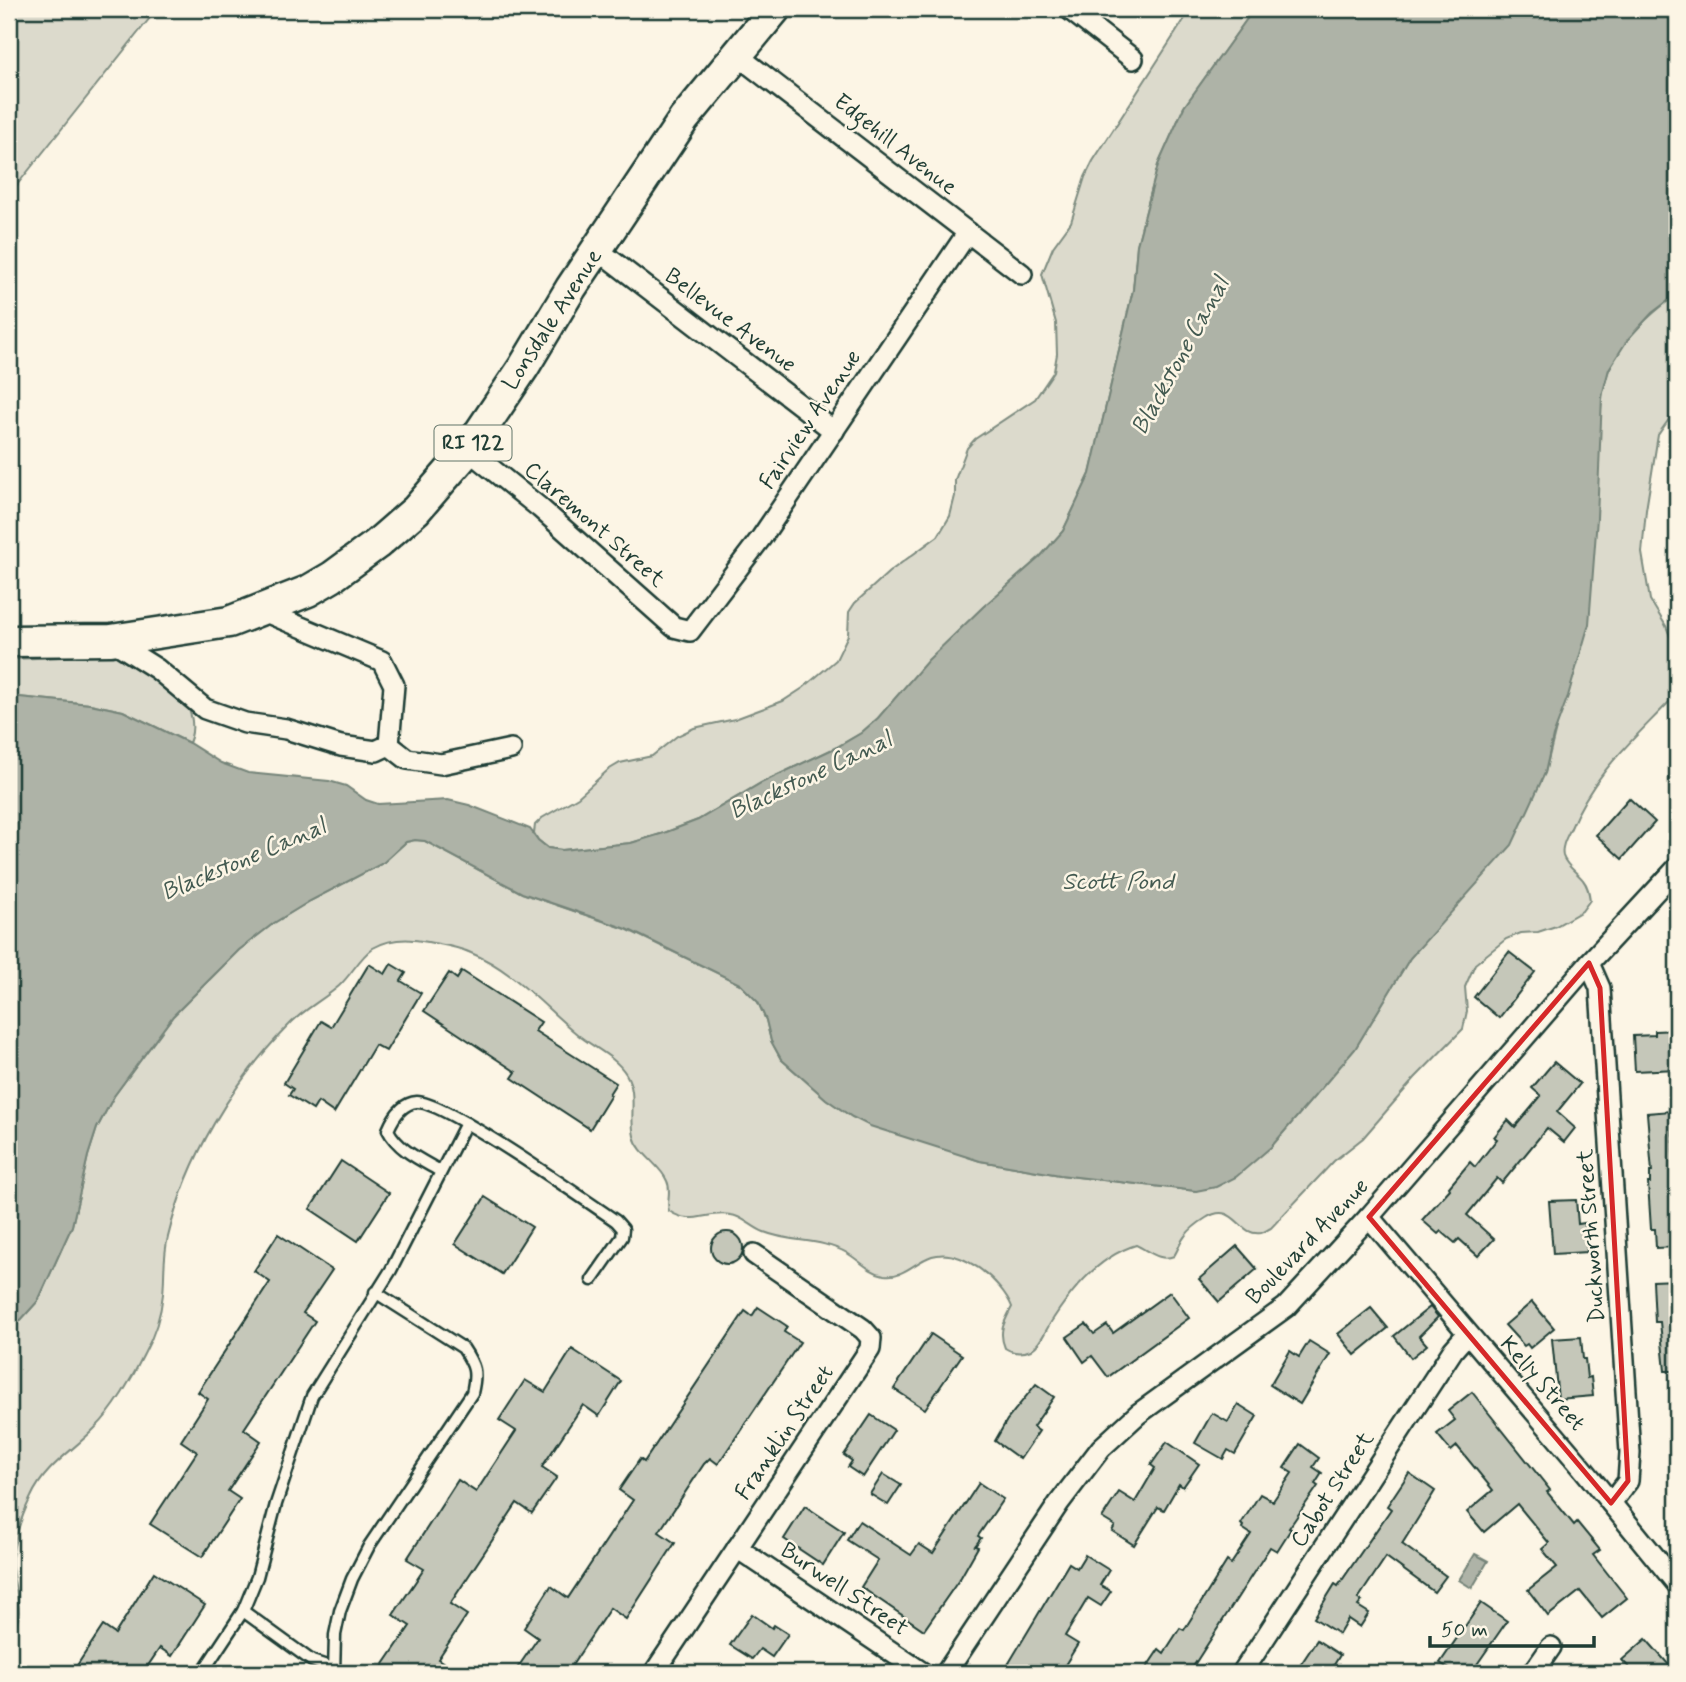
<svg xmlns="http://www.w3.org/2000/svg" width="1686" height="1682" font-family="Mynerve,sans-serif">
<rect width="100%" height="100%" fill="#fcf5e5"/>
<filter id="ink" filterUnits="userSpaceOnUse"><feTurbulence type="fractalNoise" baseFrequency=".0143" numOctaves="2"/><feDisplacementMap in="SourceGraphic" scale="14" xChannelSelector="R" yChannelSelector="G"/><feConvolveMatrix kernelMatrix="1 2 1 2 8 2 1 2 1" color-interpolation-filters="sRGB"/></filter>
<g filter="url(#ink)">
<g fill="#dcdacc" stroke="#7e8c80" stroke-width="2">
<path d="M9,9H157L9,195Z"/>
<path d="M1191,9H1254L1184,107L1158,165L1137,245L1133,290L1090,474L1063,531L1040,557L983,607L929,660L878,718L861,733L837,747L761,783L698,820L664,833L631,843L562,850L548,848L538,840L534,833L535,825L542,818L578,797L608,770L620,763L652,756L677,736L694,728L735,719L783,701L803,688L836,660L848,635L849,612L855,603L889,572L938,536L950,516L955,496V480L967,448L975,439L1035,399L1054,371L1057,354L1056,323L1042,274L1053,247L1071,222L1085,177L1093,161Z"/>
<path d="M1677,294V408L1658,435L1646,510L1642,553L1650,600L1666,626L1677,653V691L1672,699C1630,743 1594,773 1570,830C1566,838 1561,847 1563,856C1566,866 1577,872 1583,880C1588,886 1589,893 1590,900L1582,911L1556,926L1538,932L1521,933L1506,939L1475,964L1465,987L1467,1011L1463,1029L1415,1078L1363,1138L1334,1161L1271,1228C1268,1229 1265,1232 1261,1233C1238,1237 1235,1200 1206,1218C1198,1223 1190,1229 1185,1236C1180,1242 1178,1250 1174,1256C1160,1262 1149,1251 1136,1245C1100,1256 1073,1288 1053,1319C1046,1329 1041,1344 1031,1350C1022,1354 1013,1353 1005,1348C998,1332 1004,1322 1012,1307C1002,1281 961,1247 932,1256C914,1262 904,1278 884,1275C869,1272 859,1260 847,1253C821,1238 791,1243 764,1232C753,1228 742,1216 731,1215C706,1210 693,1227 669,1211C666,1201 672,1191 667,1181C660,1164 638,1154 634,1136C629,1114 638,1094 626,1074C615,1056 592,1047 577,1034C543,1006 512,969 471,953C458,947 443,945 428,942C410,938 390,938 373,948C359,958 352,974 339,986C323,1000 304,1009 289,1025C232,1083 187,1158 168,1237C163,1256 165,1275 163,1294C161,1314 154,1336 144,1354C133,1377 113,1411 95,1428C73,1451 45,1466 31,1497C22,1515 15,1538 12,1557C9,1585 31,1612 9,1636V1333L38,1301L72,1226L88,1156L97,1128L114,1096L173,1016L239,950L274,923L310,901L383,863L406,842L415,840L425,841L522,893L626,929L740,984L758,1002L766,1020L771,1041L781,1059L826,1099L852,1117L980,1161L1060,1175L1196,1191L1271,1147L1355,1049L1410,958L1443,920L1545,773L1559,716L1599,434C1601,413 1601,390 1609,370C1622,338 1651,314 1677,294Z"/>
<path d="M142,652C146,653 150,653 153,655C167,663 190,705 192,721C193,729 192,736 189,743L123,711L90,704L9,696V659L121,655Z"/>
</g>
<g fill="#aeb3a7" stroke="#758479" stroke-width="2">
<path d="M1254,9H1677V294L1652,313L1628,339L1609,369L1602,396L1597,518L1589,624L1568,696L1553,736L1545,773L1512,845L1410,958L1355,1049L1271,1147L1236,1177L1216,1187L1196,1191L1060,1175L980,1161L870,1126L852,1117L826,1099L781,1059L771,1041L766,1020L758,1002L740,984L627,929L522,893L425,841L415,840L406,842L383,863L310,901L274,923L239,950L173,1016L114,1096L97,1128L88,1156L72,1226L38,1301L9,1333V696L90,704L123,711L189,743L221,763L248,773L329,781L346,786L366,800L378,804L448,800L469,805L530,829L538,840L548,848L562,850L631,843L664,833L698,820L761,783L837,747L861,733L878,718L928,660L983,607L1040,557L1063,531L1090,474L1133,290L1137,245L1158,165L1184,107Z"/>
<path d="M1475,1554L1488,1561L1472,1588L1459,1580Z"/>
</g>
<g fill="#c5c7b9" stroke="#1f3d34" stroke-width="2">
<path d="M1629,798L1655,822L1622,859L1596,835Z"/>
<path d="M1509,952L1535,972L1499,1018L1474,997Z"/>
<path d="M369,964L385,974L391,964L406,973L401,981L421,993L386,1051L375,1045L334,1113L318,1102L313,1110L289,1095L293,1089L284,1083L321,1021L331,1027Z"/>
<path d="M462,971L541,1022L535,1031L616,1083L609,1094L611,1095L590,1129L512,1078L516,1072L424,1011L449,973L457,979Z"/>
<path d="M1677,1030V1069L1635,1071L1633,1036L1655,1035V1031Z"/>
<path d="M1554,1062L1580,1084L1557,1112L1575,1128L1564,1142L1547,1128L1502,1183L1497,1178L1467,1215L1494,1239L1478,1256L1459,1239L1455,1243L1441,1231L1438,1234L1422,1220L1450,1189L1449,1187L1470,1162L1475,1167L1497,1139L1494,1137L1508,1120L1515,1127L1541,1096L1532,1088Z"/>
<path d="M1671,1111L1677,1247L1656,1248L1655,1229H1651L1648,1183H1650V1172H1652L1647,1113Z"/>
<path d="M341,1161L389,1193L358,1241L310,1209Z"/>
<path d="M485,1197L532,1227L502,1274L455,1244Z"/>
<path d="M1576,1200L1578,1224L1585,1223L1587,1252L1553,1254L1549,1201Z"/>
<circle cx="727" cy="1248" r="16"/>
<path d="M278,1234L332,1270L303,1313L315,1321L244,1429L261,1441L228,1491L240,1499L202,1557L150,1524L197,1452L181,1441L208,1399L198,1392L270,1282L254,1271Z"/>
<path d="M1237,1246L1257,1269L1219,1302L1199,1279Z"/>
<path d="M1677,1280V1371H1665L1660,1322H1655L1653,1281Z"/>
<path d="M1170,1292L1189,1318L1108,1377L1092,1356L1084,1362L1067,1337L1086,1324L1094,1334L1107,1325L1113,1333Z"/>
<path d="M1532,1302L1554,1328L1530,1348L1527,1344L1524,1346L1505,1325Z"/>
<path d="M758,1307L787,1326L784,1332L800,1342L718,1464L710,1458L704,1464L659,1532L675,1543L626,1619L610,1608L567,1673H514L538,1638L524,1628L551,1586L568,1598L633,1500L619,1490L640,1459L644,1462L745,1311L752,1316Z"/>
<path d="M1430,1307L1438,1317L1419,1336L1427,1345L1411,1358L1394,1336Z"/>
<path d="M1371,1308L1388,1328L1355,1355L1338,1334Z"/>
<path d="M931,1334L962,1355L925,1409L894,1389Z"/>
<path d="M1581,1337L1583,1359H1585L1587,1378L1591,1377L1593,1396L1558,1399L1552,1339Z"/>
<path d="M1309,1341L1330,1354L1300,1404L1270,1385L1290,1351L1299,1357Z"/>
<path d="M572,1349L621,1381L599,1416L583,1405L542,1467L557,1477L532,1513L517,1503L450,1604L467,1615L438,1659L459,1673H378L410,1626L393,1615L424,1569L407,1559L458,1480L476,1492L516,1431L499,1420L525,1380L545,1392Z"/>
<path d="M1036,1384L1054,1397L1033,1427L1039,1431L1020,1459L995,1441L1007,1420Z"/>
<path d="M1472,1392L1550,1490L1547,1492L1574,1525L1577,1522L1600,1550L1593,1555L1627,1598L1602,1618L1580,1591L1548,1616L1528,1590L1557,1567L1542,1549L1549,1543L1517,1504L1484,1532L1467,1512L1493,1490L1457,1446L1451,1451L1437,1434L1455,1420L1448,1411Z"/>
<path d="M1238,1404L1257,1416L1235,1454L1228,1450L1223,1459L1195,1443L1212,1413L1228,1422Z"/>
<path d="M871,1415L894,1430L863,1477L848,1467L852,1461L844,1455Z"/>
<path d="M1167,1442L1199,1464L1183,1487L1179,1484L1164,1510L1158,1507L1134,1545L1112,1531L1115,1526L1102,1518L1119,1492L1135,1502L1155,1468L1151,1465Z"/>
<path d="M1300,1444L1319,1458L1313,1467L1322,1473L1315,1484L1318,1486L1289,1528L1291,1529L1277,1551L1270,1547L1189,1673H1143L1159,1649L1164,1653L1180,1628L1184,1630L1227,1561L1231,1564L1251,1534L1242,1528L1243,1526L1241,1524L1260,1494L1273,1501L1292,1473L1284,1468Z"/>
<path d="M1409,1473L1435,1491L1402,1544L1446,1576L1434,1592L1386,1557L1358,1599L1362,1601L1358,1606L1369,1613L1360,1627L1348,1619L1339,1634L1314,1618L1335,1584L1338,1586L1391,1509L1387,1506Z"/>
<path d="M883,1474L901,1485L888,1505L870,1494Z"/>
<path d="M979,1483L1003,1499L978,1536L981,1538L975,1546L978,1547L961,1577L924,1630L861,1587L878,1560L847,1540L859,1521L911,1555L919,1544L933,1553Z"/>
<path d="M805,1506L844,1532L823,1565L784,1539Z"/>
<path d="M1085,1555L1109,1570L1100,1585L1111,1591L1101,1606L1088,1598L1065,1636L1078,1644L1060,1673H1003L1069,1563L1077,1568Z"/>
<path d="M154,1572L205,1605L172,1656L160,1648L143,1673H72L103,1626L115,1634Z"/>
<path d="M1481,1603L1507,1621L1471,1673H1456L1440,1663Z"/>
<path d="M752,1614L772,1628L774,1625L788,1634L772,1657L760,1649L752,1659L730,1645Z"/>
<path d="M1646,1639L1676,1673H1634L1622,1660Z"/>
<path d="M1317,1640L1340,1655L1329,1673H1295Z"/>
</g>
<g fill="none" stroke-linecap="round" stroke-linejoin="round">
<g stroke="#1f3d34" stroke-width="15">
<g id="service">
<path d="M440,1171C421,1160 398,1150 388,1130C393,1118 402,1103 417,1102C445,1101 585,1200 616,1221L623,1229L622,1237L592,1280"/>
<path d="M243,1611L312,1661L333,1668"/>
<path d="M202,1673L243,1611L257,1577L276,1504L312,1396L391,1270L466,1123"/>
<path d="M334,1673L335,1635L340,1611L352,1579L369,1546L472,1393C477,1372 475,1366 463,1348L375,1292"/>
</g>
</g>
<g stroke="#1f3d34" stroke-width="24">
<g id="minor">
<path d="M1069,9L1133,59"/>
<path d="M737,55L1022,274"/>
<path d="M598,250L834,431"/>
<path d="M468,450L540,508L674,627L690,631L761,538L968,232"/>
<path d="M111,640L157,669L205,709L245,723L286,729L341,746L376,751L389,745L394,685L382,661L263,611"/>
<path d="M389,745L407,759L441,764L511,749"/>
<path d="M1589,963L1600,988L1630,1453L1628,1481L1611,1503"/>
<path d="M1369,1217L1580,1465L1677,1584"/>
<path d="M737,1548L923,1673"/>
<path d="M654,1673L870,1349L871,1338L863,1329L754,1254"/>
<path d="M946,1673L1059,1503L1101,1448L1138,1414L1286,1307L1369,1217L1589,963L1677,868"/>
<path d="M1242,1673L1453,1350L1467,1334"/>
<path d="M1533,1673L1551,1647"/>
</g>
</g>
<g stroke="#1f3d34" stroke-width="35">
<path id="primary" d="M9,641L111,640L229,622L308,591L332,577L377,544L416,510L468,450L523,368L571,288L684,119L775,9"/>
</g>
<use href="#service" stroke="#fcf5e5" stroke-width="10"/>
<use href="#minor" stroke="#fcf5e5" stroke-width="19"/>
<use href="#primary" stroke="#fcf5e5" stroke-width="30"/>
</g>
</g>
<path fill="none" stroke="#d62828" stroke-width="5" stroke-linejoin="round" d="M1589,963L1600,988L1628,1481L1611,1503L1369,1217Z"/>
<g text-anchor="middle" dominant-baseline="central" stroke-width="5" stroke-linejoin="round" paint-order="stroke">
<rect fill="#fcf5e5" stroke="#617469" stroke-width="2" x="434.5" y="425.5" width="77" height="35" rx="5"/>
<g font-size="21" font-weight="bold" fill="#1f3d34">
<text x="473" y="443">RI 122</text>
</g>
<g font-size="23" fill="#1f3d34" stroke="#fcf5e5">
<text transform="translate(895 145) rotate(38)">Edgehill Avenue</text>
<text transform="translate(553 320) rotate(-57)">Lonsdale Avenue</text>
<text transform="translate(730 321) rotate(37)">Bellevue Avenue</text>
<text transform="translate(811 420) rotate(-56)">Fairview Avenue</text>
<text transform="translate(594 525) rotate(41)">Claremont Street</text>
<text transform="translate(1592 1236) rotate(-94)">Duckworth Street</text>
<text transform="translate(1308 1242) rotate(-46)">Boulevard Avenue</text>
<text transform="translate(1542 1384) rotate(49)">Kelly Street</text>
<text transform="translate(785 1433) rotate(-56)">Franklin Street</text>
<text transform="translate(1333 1490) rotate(-57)">Cabot Street</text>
<text transform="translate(844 1590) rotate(34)">Burwell Street</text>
</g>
<g font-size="24" font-style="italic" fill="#435a51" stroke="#fcf5e5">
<text transform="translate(1181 356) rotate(-61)">Blackstone Canal</text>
<text transform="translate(811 776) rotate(-25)">Blackstone Canal</text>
<text transform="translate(244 860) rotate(-23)">Blackstone Canal</text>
<text x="1118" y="882">Scott Pond</text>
</g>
</g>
<rect width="1686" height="1682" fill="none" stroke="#fcf5e5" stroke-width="35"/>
<rect x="18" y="18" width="1651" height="1647" fill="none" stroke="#1f3d34" stroke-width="2.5" filter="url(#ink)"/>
<path d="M1430 1636v10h164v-10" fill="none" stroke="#1f3d34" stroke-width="3.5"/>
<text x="1441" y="1636" font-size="21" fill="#1f3d34" stroke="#fcf5e5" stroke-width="5" paint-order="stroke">50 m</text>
</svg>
